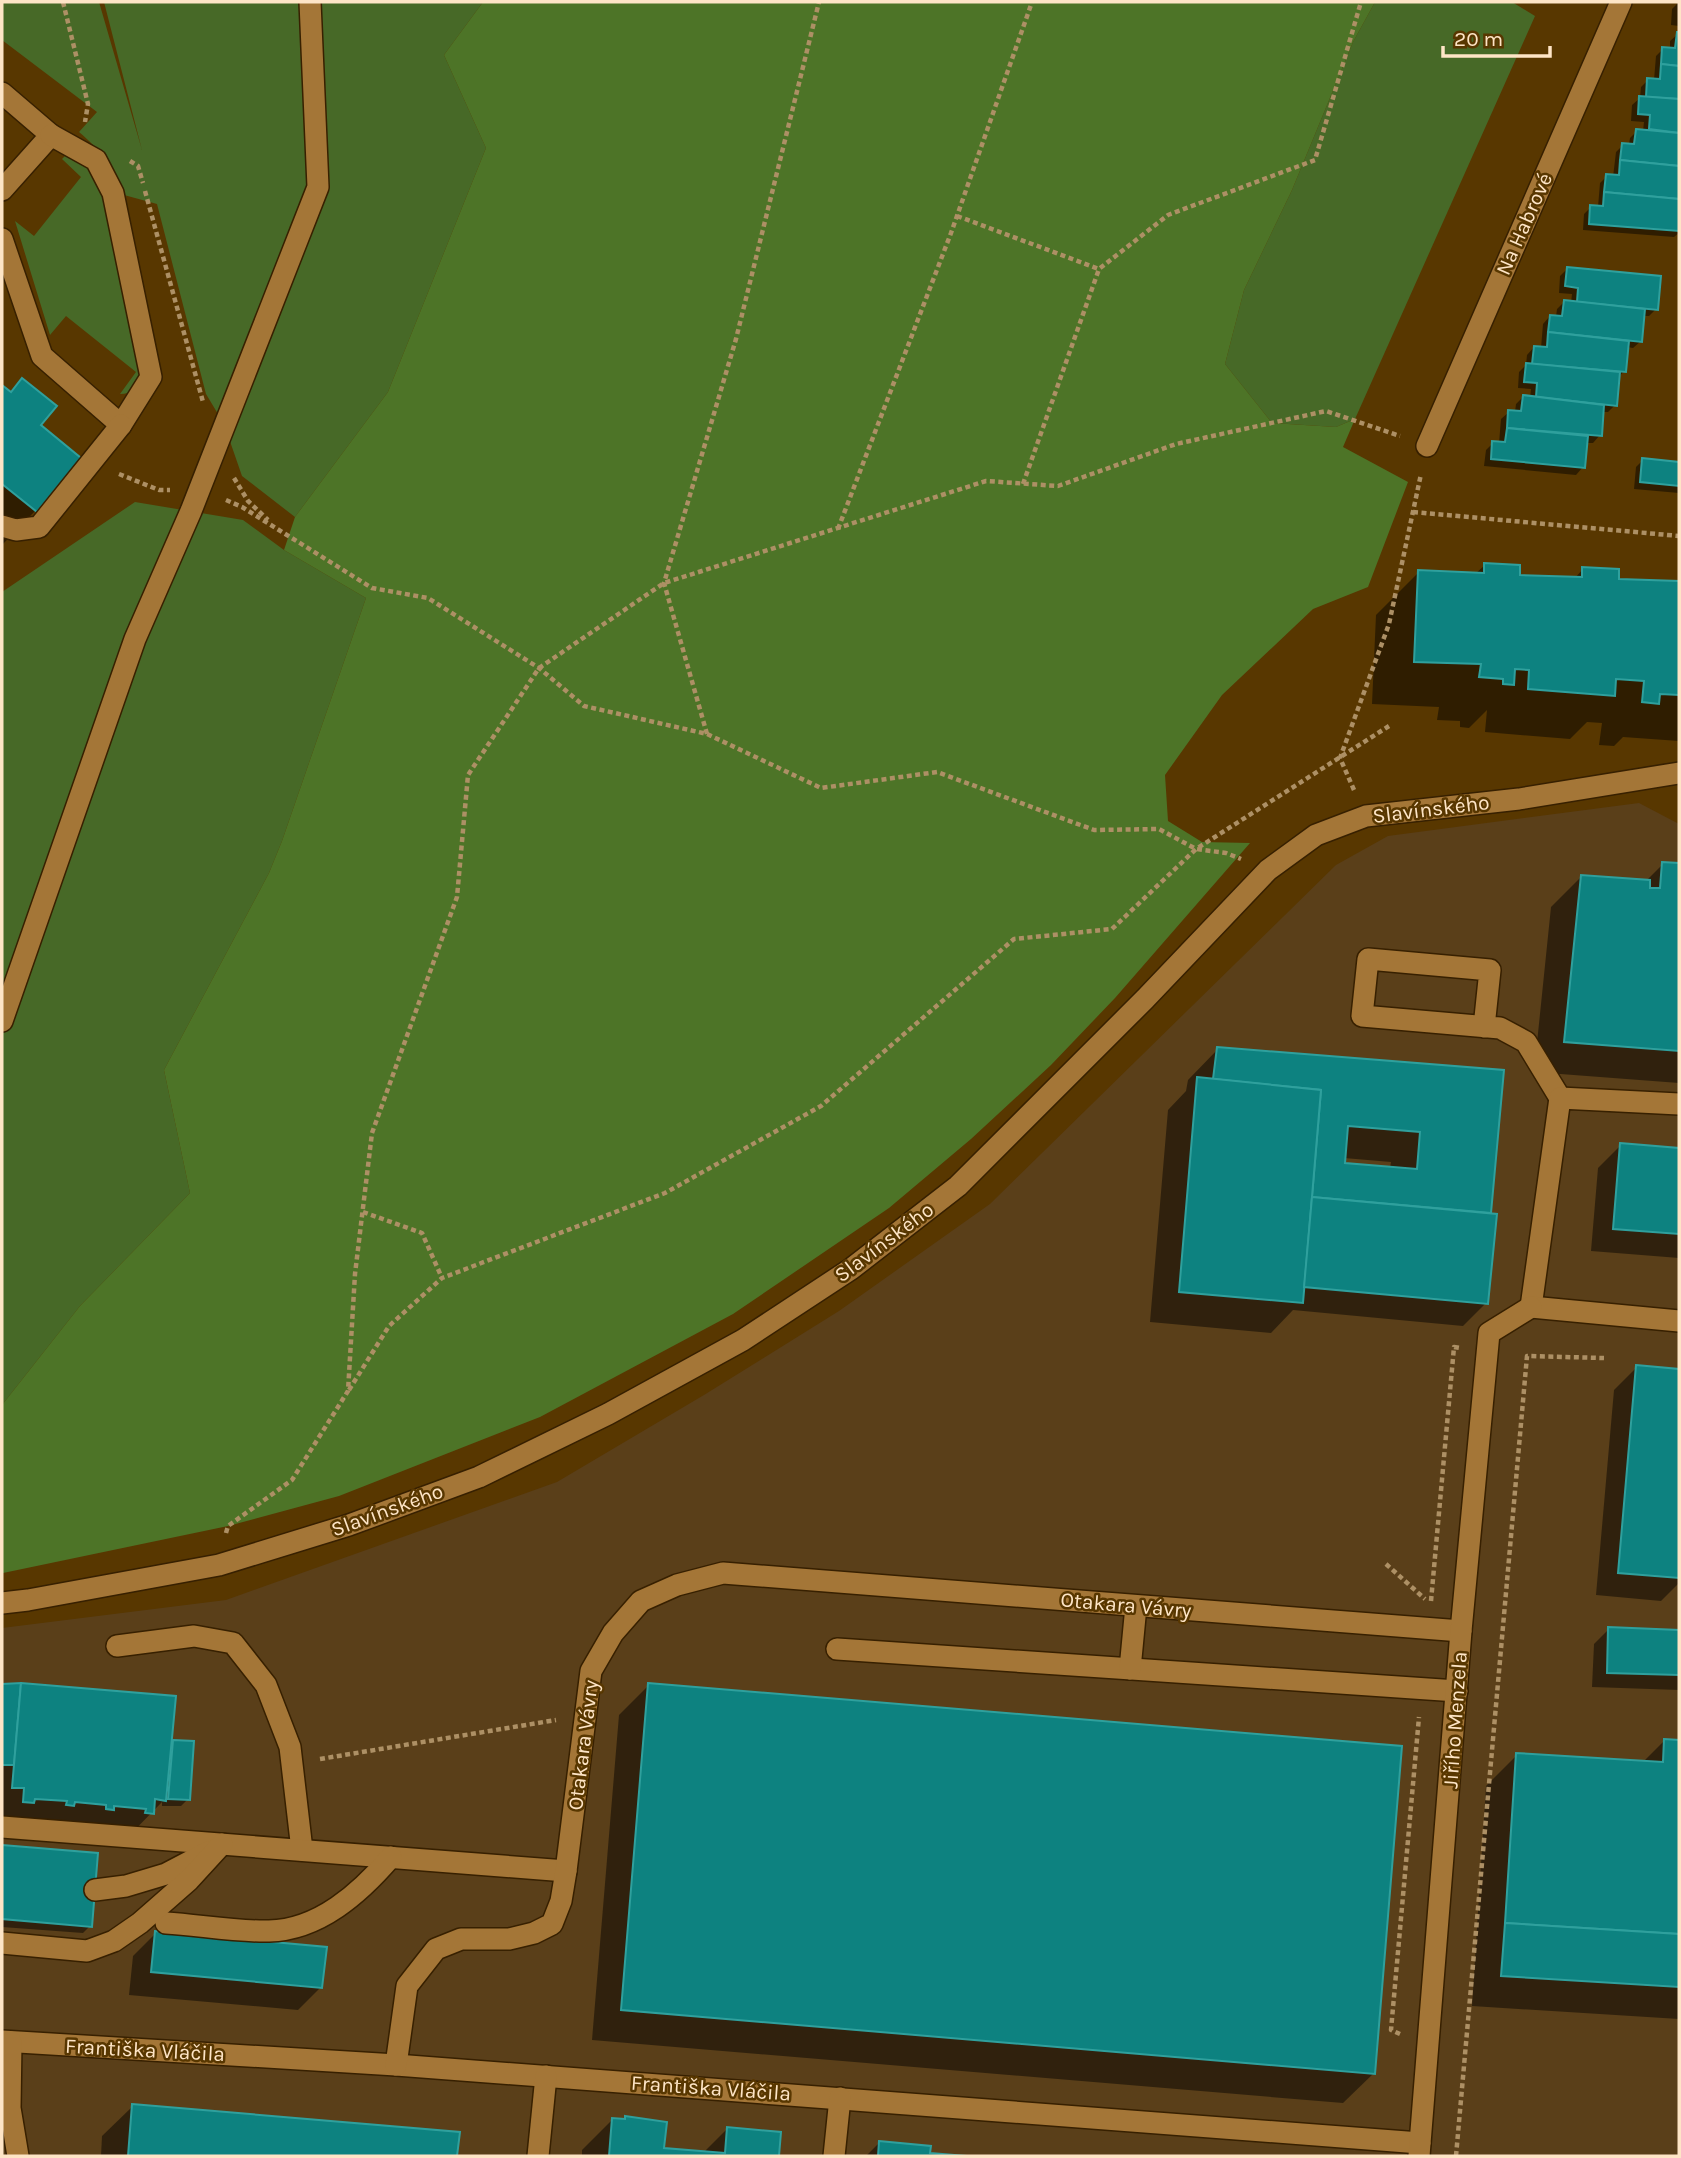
<svg xmlns="http://www.w3.org/2000/svg" width="1681" height="2158" font-family="Karla,sans-serif">
<rect width="100%" height="100%" fill="#583700"/>
<path fill="#5a3f19" d="M1639,803L1679,824V2156H2V1628L226,1600L557,1482L704,1395L839,1311L990,1204L1336,865L1388,836Z"/>
<g fill="#476927">
<path d="M2,2H99L142,150L104,2H483L444,55L486,148L388,392L295,517L242,476L224,424L206,394L157,204L124,195C115,167 100,150 79,132L97,112L2,40Z"/>
<path d="M1375,2H1512L1535,16L1355,419L1336,427L1272,423L1225,364L1244,290L1292,190L1353,42Z"/>
<path d="M70,151L95,175L102,191L135,343L141,380C135,389 132,394 120,394L136,372L66,316L50,335L15,221L34,236L81,177L62,159Z"/>
<path d="M135,502L243,520L284,550L366,598L282,841L269,873L164,1070L190,1193L80,1306L2,1405V592Z"/>
</g>
<path fill="#4d7427" d="M483,2H1375L1353,42L1292,190L1244,290L1225,364L1272,423L1336,427L1355,419L1343,447L1408,482L1368,587L1313,609L1222,695L1165,775L1168,821L1202,842L1250,843L1115,998L1051,1065L971,1139L889,1208L733,1314L540,1417L339,1496L228,1526L3,1573L2,1405L80,1306L190,1193L164,1070L269,873L282,841L366,598L284,550L295,517L388,392L486,148L444,55Z"/>
<g fill="#0007" fill-rule="evenodd">
<path d="M1679,2V26L1671,25L1672,9Z"/>
<path d="M1678,34L1679,233L1674,237L1583,230L1584,214L1591,207H1598L1600,183L1607,176L1613,177L1616,152L1623,145H1629L1630,138L1637,131H1643L1644,122L1631,121L1632,105L1640,98L1641,87L1648,80H1654L1656,56L1663,49L1670,50V41Z"/>
<path d="M1567,269L1656,309L1649,316H1643L1641,341L1633,348L1627,347L1624,371L1618,378L1615,405L1608,412H1602L1600,435L1593,443H1586L1583,467L1576,475L1484,466L1486,450L1493,443H1499L1501,419L1509,412H1515L1516,404L1523,397L1530,398L1531,389L1518,388L1519,372L1526,365L1527,355L1534,347L1541,348L1543,324L1550,316L1556,317L1557,309L1564,302L1571,303L1572,294L1559,293L1560,276Z"/>
<path d="M22,380L38,425L79,458L35,511L2,545V387L9,393Z"/>
<path d="M1643,460L1679,464V493L1634,489L1636,467Z"/>
<path d="M1485,565L1518,576L1574,579L1583,569L1617,580L1675,583L1679,579V741L1623,737L1614,746L1599,745L1602,723L1587,722L1570,739L1485,732L1487,710L1469,728L1460,727V721L1437,720L1439,707L1372,704L1376,615L1419,572L1475,574Z"/>
<path d="M1663,864L1679,865V1083L1534,1072L1551,907L1581,877L1645,882Z"/>
<path d="M1218,1049L1502,1071L1489,1212L1487,1215L1486,1303L1463,1326L1293,1310L1271,1333L1150,1322L1168,1110L1186,1091L1188,1080ZM1344,1158L1391,1162L1390,1168L1343,1165Z"/>
<path d="M1621,1145L1679,1150V1258L1591,1251L1598,1168Z"/>
<path d="M1637,1367L1679,1371V1583L1661,1601L1596,1595L1614,1390Z"/>
<path d="M1609,1629L1679,1631V1690L1592,1687L1594,1644Z"/>
<path d="M2,1685H21L170,1745L173,1741L188,1799L181,1806H162V1802L122,1843L2,1832Z"/>
<path d="M649,1685L1374,2073L1343,2103L592,2040L619,1715Z"/>
<path d="M1665,1740L1679,1741V2019L1472,2006L1486,1786L1517,1755L1642,1763Z"/>
<path d="M2,1847L96,1854L90,1926L83,1933L2,1927Z"/>
<path d="M156,1933L321,1987L298,2010L129,1995L133,1956Z"/>
<path d="M133,2106L458,2134L455,2156H101L102,2136Z"/>
<path d="M626,2118L663,2150L703,2153L727,2129L779,2134L777,2156H582V2150L613,2119L623,2120Z"/>
<path d="M879,2143L929,2155L946,2156H866Z"/>
</g>
<g fill="#0d8280" stroke="#2fa09d" stroke-width="2" fill-rule="evenodd">
<path d="M1677,32H1679V66L1661,64L1662,47L1675,48Z"/>
<path d="M1661,64L1679,66V99L1646,97L1647,78L1660,79Z"/>
<path d="M1639,96L1679,99V133L1649,129L1650,115L1638,114Z"/>
<path d="M1636,129L1679,133V166L1620,160L1622,143L1634,144Z"/>
<path d="M1620,160L1679,166V199L1604,192L1606,174L1619,175Z"/>
<path d="M1604,192L1679,199V231L1589,224L1590,205L1603,206Z"/>
<path d="M1567,267L1661,276L1658,310L1577,302L1578,288L1565,286Z"/>
<path d="M1564,300L1645,309L1642,342L1548,332L1550,315L1562,316Z"/>
<path d="M1548,332L1629,341L1626,372L1532,364L1534,346L1547,347Z"/>
<path d="M1526,363L1620,372L1617,406L1536,397L1537,383L1524,382Z"/>
<path d="M22,378L57,406L41,425L81,458L37,512L2,484V385L11,392Z"/>
<path d="M1523,395L1604,405L1602,436L1507,428L1508,410L1521,411Z"/>
<path d="M1507,428L1588,436L1585,468L1491,459L1492,441L1505,442Z"/>
<path d="M1642,458L1679,462V486L1640,482Z"/>
<path d="M1484,563L1520,565V575L1582,577V567L1619,569V579L1679,581V695L1660,694L1659,704L1642,702L1644,681L1616,679L1615,696L1528,689L1529,670L1515,669L1514,685L1503,684V679L1479,677L1481,664L1414,662L1418,570L1484,573Z"/>
<path d="M1662,862L1679,863V1051L1564,1042L1581,875L1650,880V888H1660Z"/>
<path d="M1217,1047L1504,1070L1491,1213L1312,1197L1321,1090L1213,1079ZM1348,1126L1420,1132L1417,1169L1345,1163Z"/>
<path d="M1197,1077L1321,1090L1303,1303L1179,1292Z"/>
<path d="M1620,1143L1679,1148V1234L1613,1229Z"/>
<path d="M1312,1197L1497,1214L1488,1304L1304,1287Z"/>
<path d="M1636,1365L1679,1369V1578L1618,1573Z"/>
<path d="M1608,1627L1679,1630V1675L1607,1673Z"/>
<path d="M21,1683L14,1765H2V1684Z"/>
<path d="M21,1683L176,1696L166,1801L155,1799L154,1814L145,1813L146,1809L114,1806V1810L106,1809V1805L75,1802L74,1806L66,1805L67,1801L35,1799L34,1803L23,1802L24,1788H12Z"/>
<path d="M648,1683L1402,1746L1375,2074L621,2010Z"/>
<path d="M1664,1739L1679,1740V1934L1505,1923L1516,1753L1663,1762Z"/>
<path d="M173,1740L194,1741L190,1800L168,1799Z"/>
<path d="M2,1845L98,1853L92,1927L2,1919Z"/>
<path d="M1505,1923L1679,1934V1987L1501,1976Z"/>
<path d="M155,1931L327,1947L322,1988L151,1972Z"/>
<path d="M132,2104L460,2132L457,2156H128Z"/>
<path d="M625,2116L667,2122L664,2148L725,2153L727,2127L781,2132L779,2156H609L612,2118L625,2119Z"/>
<path d="M879,2141L931,2146L930,2153L967,2156H878Z"/>
</g>
<g fill="none" stroke-linecap="round" stroke-linejoin="round">
<g stroke="#372000" stroke-width="24">
<g id="minor">
<path d="M2,93L51,135L2,190"/>
<path d="M2,239L42,356L121,425L151,377L113,193L96,160L51,135"/>
<path d="M1427,446L1621,2"/>
<path d="M2,526L16,530L39,527L121,425"/>
<path d="M2,1021L135,639L191,511L318,187L310,2"/>
<path d="M1484,1027L1490,970L1368,959L1362,1016L1500,1028L1526,1042L1560,1098"/>
<path d="M1531,1307L1560,1098L1679,1104"/>
<path d="M1531,1307L1679,1321"/>
<path d="M2,1603L28,1600L219,1565L349,1525L479,1477L608,1414L743,1340L851,1269L958,1186L1145,999L1268,870L1316,835L1366,816L1519,799L1679,773"/>
<path d="M117,1646L194,1636L233,1643L266,1685L290,1747L302,1850"/>
<path d="M837,1649L1457,1691"/>
<path d="M1130,1669L1136,1606"/>
<path d="M2,1827L566,1871"/>
<path d="M95,1890L126,1886L166,1874L208,1852"/>
<path d="M166,1923C199,1925 236,1932 269,1931C319,1930 360,1893 391,1857"/>
<path d="M2,1943L87,1951L114,1941L140,1923L189,1880L222,1844"/>
<path d="M2,2041L396,2065L1420,2143"/>
<path d="M11,2042L10,2108L18,2156"/>
<path d="M396,2065L407,1986L436,1949L461,1939H509L534,1933L552,1924L561,1901L566,1871L591,1671L613,1633L641,1601L677,1585L723,1573L1461,1631"/>
<path d="M538,2156L546,2076"/>
<path d="M834,2156L840,2098"/>
<path d="M1419,2156L1461,1631L1489,1333L1531,1307"/>
</g>
</g>
<g stroke="#ad9065" stroke-width="4.5" stroke-dasharray="5 3.5" stroke-linecap="butt">
<path d="M63,2L88,104L85,122"/>
<path d="M130,161L138,166L143,183"/>
<path d="M145,191L203,402"/>
<path d="M957,216L1099,269"/>
<path d="M119,474L159,490H170"/>
<path d="M234,478L248,501L268,520"/>
<path d="M1023,484L1099,269L1168,215L1315,160L1361,2"/>
<path d="M226,500L242,507L372,588L428,598L539,668L584,706L707,734L821,788L937,772L1094,830L1159,829L1196,849L1226,853L1241,859"/>
<path d="M1413,512L1679,536"/>
<path d="M838,529L951,233L1032,2"/>
<path d="M707,734L664,583L736,339L819,2"/>
<path d="M1354,790L1340,758L1389,624L1421,474"/>
<path d="M363,1212L422,1233L442,1278"/>
<path d="M349,1390L389,1326L442,1278L665,1193L821,1106L1014,939L1112,929L1196,849L1389,726"/>
<path d="M226,1533L228,1526L292,1480L348,1391L355,1274L372,1133L457,897L468,775L539,668L664,583L986,481L1058,486L1176,444L1326,411L1400,436"/>
<path d="M1386,1564L1425,1599"/>
<path d="M1431,1601L1454,1347L1460,1348"/>
<path d="M320,1759L556,1720"/>
<path d="M1400,2034L1391,2030L1419,1717"/>
<path d="M1456,2156L1527,1356L1604,1358"/>
</g>
<use href="#minor" stroke="#a47637" stroke-width="21"/>
</g>
<g text-anchor="middle" dominant-baseline="central" stroke-width="5" stroke-linejoin="round" paint-order="stroke">
<g font-size="21" fill="#fee5c6" stroke="#583700">
<text transform="translate(1524 224) rotate(-66)">Na Habrové</text>
<text transform="translate(1431 809) rotate(-7)">Slavínského</text>
<text transform="translate(884 1242) rotate(-37)">Slavínského</text>
<text transform="translate(387 1510) rotate(-20)">Slavínského</text>
<text transform="translate(1126 1605) rotate(5)">Otakara Vávry</text>
<text transform="translate(1455 1720) rotate(-86)">Jiřího Menzela</text>
<text transform="translate(583 1745) rotate(-83)">Otakara Vávry</text>
<text transform="translate(145 2050) rotate(3)">Františka Vláčila</text>
<text transform="translate(711 2088) rotate(4)">Františka Vláčila</text>
</g>
</g>
<rect width="1681" height="2158" fill="none" stroke="#fee5c6" stroke-width="7"/>
<path d="M1443 46v10h107v-10" fill="none" stroke="#fee5c6" stroke-width="3.5"/>
<text x="1454" y="46" font-size="21" fill="#fee5c6" stroke="#583700" stroke-width="5" paint-order="stroke">20 m</text>
</svg>
